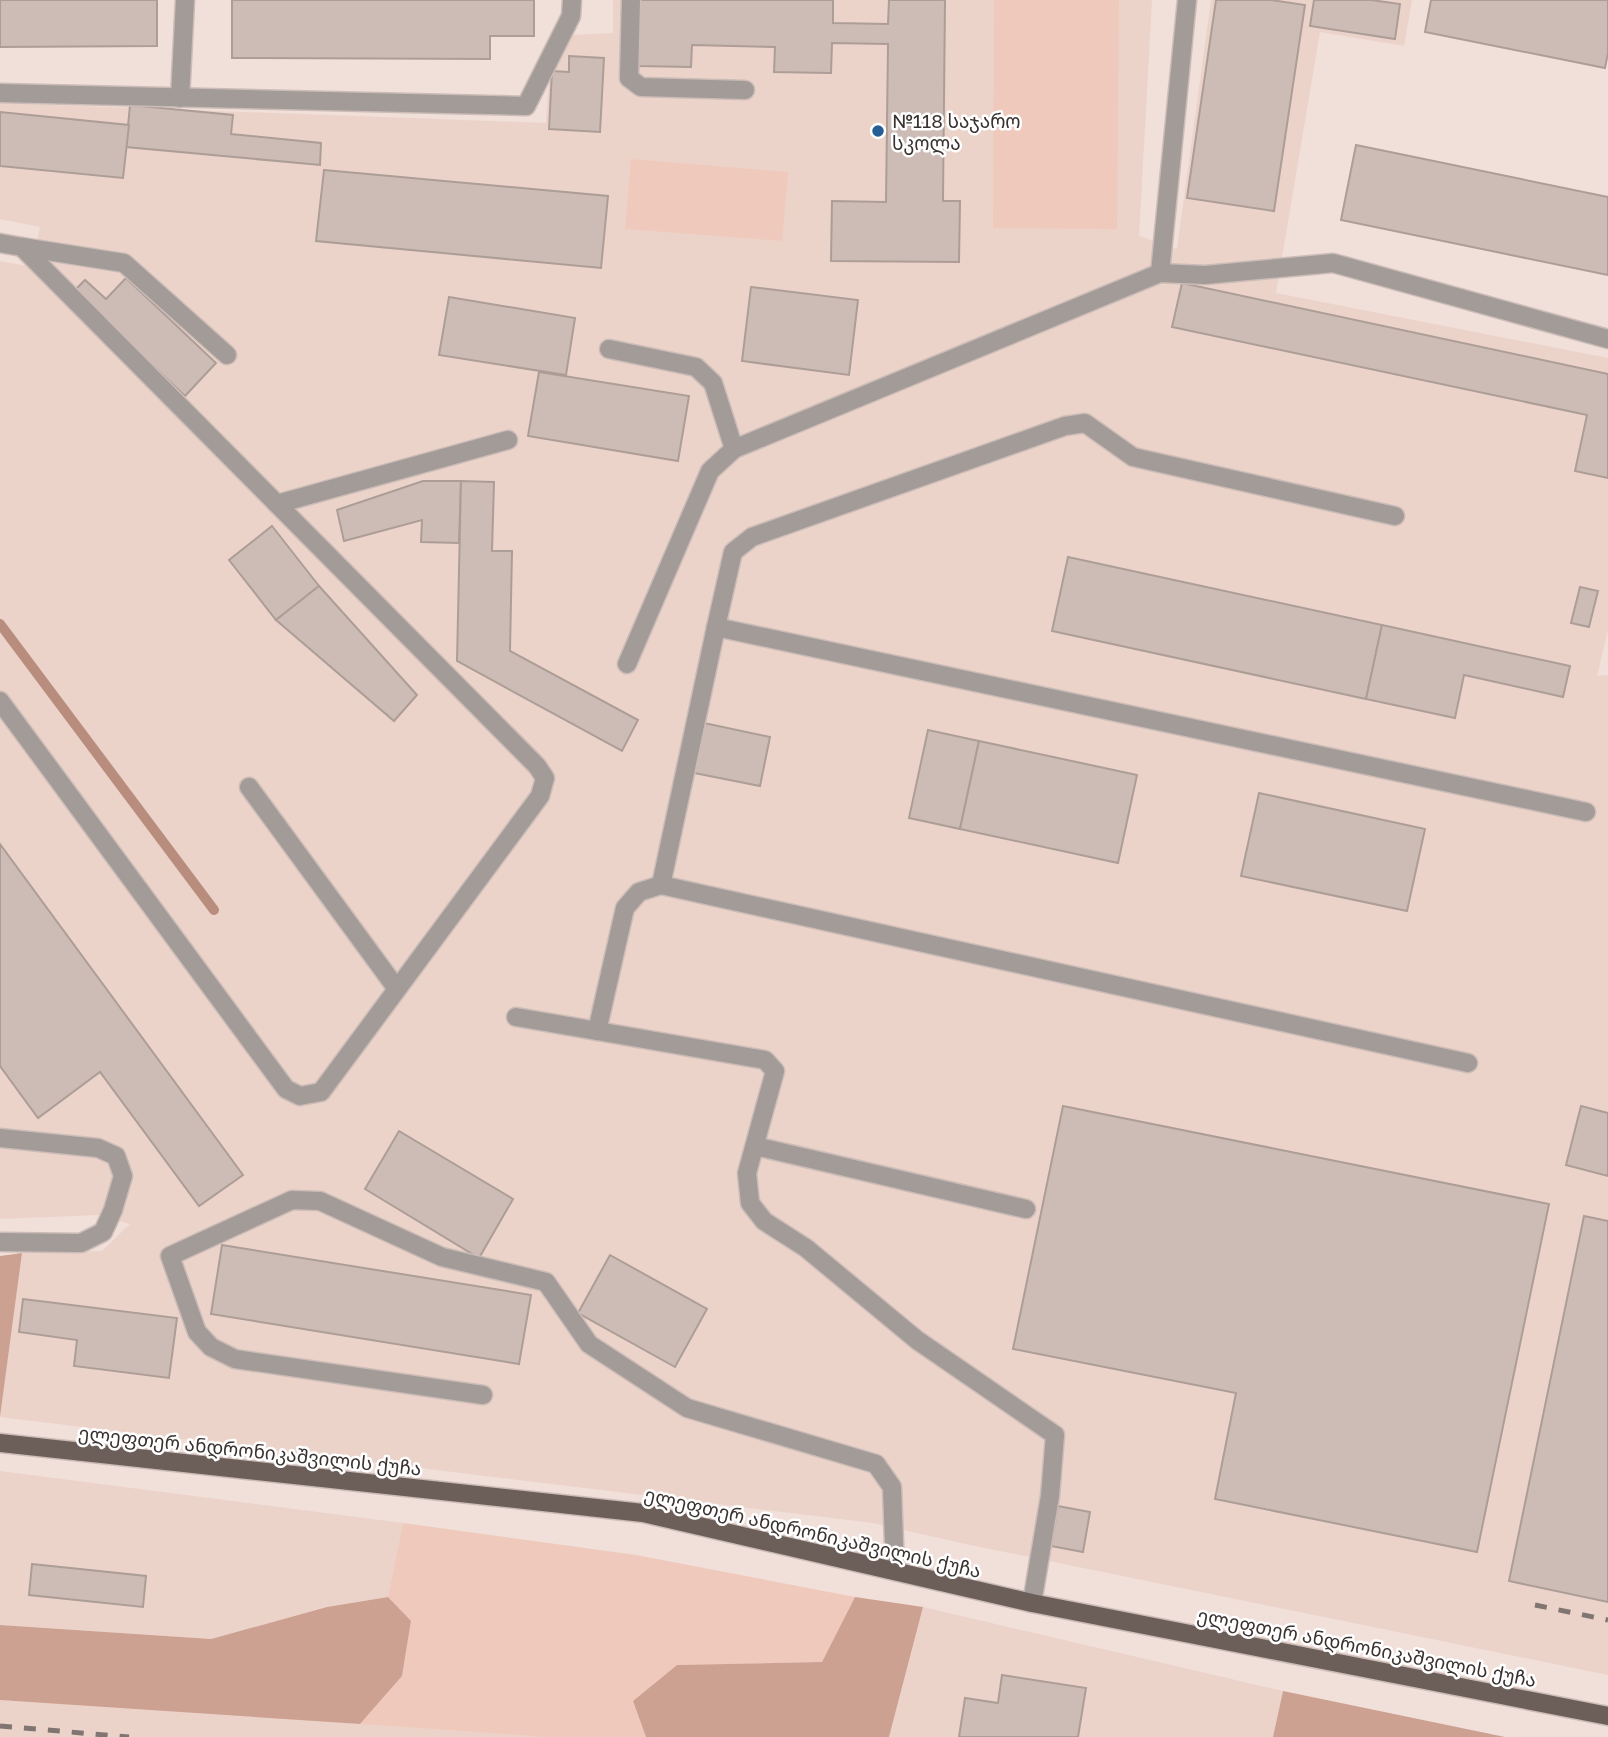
<svg xmlns="http://www.w3.org/2000/svg" width="1608" height="1737" font-family="'Golos Text','Noto Sans Georgian',sans-serif">
<rect width="100%" height="100%" fill="#f1dfd9"/>
<g fill="#ecd3c9">
<path d="M613,0H1152L1139,236L1177,249L1211,0H1412L1404,46L1320,32L1276,293L1608,358V630L1597,676L1608,675V1675L961,1543L873,1523L0,1417L22,1253L102,1251L130,1224L98,1215L0,1219V261L32,267L40,227L0,219V103L546,123L552,36L613,33Z"/>
<path d="M0,1471L403,1523L388,1597L327,1607L211,1639L0,1625Z"/>
<path d="M923,1607L1283,1691L1273,1737H889Z"/>
<path d="M0,1700L52,1702L544,1737H0Z"/>
</g>
<g fill="#efc9bb">
<path d="M994,0H1119L1117,229L993,228Z"/>
<path d="M631,159L788,172L782,241L625,229Z"/>
<path d="M403,1523L636,1555L855,1597L822,1662L677,1665L633,1701L646,1737H544L360,1724L402,1676L411,1622L388,1597Z"/>
</g>
<g fill="#cda191">
<path d="M22,1253L0,1417V1256Z"/>
<path d="M388,1597L411,1621L402,1676L360,1724L0,1700V1625L211,1639L327,1607Z"/>
<path d="M855,1597L923,1607L889,1737H646L633,1701L677,1665L822,1662Z"/>
<path d="M1283,1691L1505,1737H1273Z"/>
</g>
<g fill="none" stroke-linecap="round" stroke-linejoin="round">
<path stroke="#b88d7e" stroke-width="10" d="M0,624L214,910"/>
</g>
<g fill="#cdbcb6" stroke="#ad9d97" stroke-width="2">
<path d="M0,0H157V46L0,47Z"/>
<path d="M232,0H534V36H490V59L232,58Z"/>
<path d="M639,0H833V23L888,24L889,0H945L943,201H960L959,262L831,261L832,201L886,202L888,44L832,43L831,73L774,72L775,47L692,45L691,67L637,66Z"/>
<path d="M1216,0H1271L1305,5L1274,211L1187,198Z"/>
<path d="M1314,0H1371L1400,4L1395,39L1310,26Z"/>
<path d="M1431,0H1608V53L1605,68L1425,32Z"/>
<path d="M569,56L604,58L600,132L549,129L552,71L569,72Z"/>
<path d="M130,105L233,115L231,134L321,143L320,165L126,147Z"/>
<path d="M0,112L129,125L123,178L0,166Z"/>
<path d="M1356,145L1608,197V275L1341,220Z"/>
<path d="M324,170L608,196L601,268L316,241Z"/>
<path d="M126,278L216,363L185,396L74,291L85,280L106,299Z"/>
<path d="M1182,283L1608,374V478L1575,471L1587,415L1172,327Z"/>
<path d="M751,287L858,300L849,375L742,361Z"/>
<path d="M449,297L575,318L566,375L439,355Z"/>
<path d="M539,372L689,396L678,461L528,436Z"/>
<path d="M423,481H461L459,543L421,542L422,520L344,541L337,510Z"/>
<path d="M461,481L494,482L492,551H512L510,651L638,720L622,751L457,661Z"/>
<path d="M272,526L319,586L276,620L229,560Z"/>
<path d="M1068,557L1382,625L1366,699L1052,631Z"/>
<path d="M319,586L417,695L394,721L276,620Z"/>
<path d="M1580,587L1598,591L1589,627L1571,623Z"/>
<path d="M1382,625L1570,666L1563,697L1464,675L1455,718L1366,699Z"/>
<path d="M704,723L770,737L760,786L694,773Z"/>
<path d="M928,730L979,741L960,829L909,818Z"/>
<path d="M979,741L1137,775L1118,863L960,829Z"/>
<path d="M1259,793L1425,829L1407,911L1241,876Z"/>
<path d="M0,844L243,1175L199,1206L100,1072L38,1118L0,1066Z"/>
<path d="M1063,1106L1549,1204L1477,1552L1215,1499L1236,1393L1013,1349Z"/>
<path d="M1581,1106L1608,1113V1176L1566,1165Z"/>
<path d="M399,1131L513,1199L479,1258L365,1189Z"/>
<path d="M1584,1216L1608,1221V1602L1509,1581Z"/>
<path d="M222,1245L531,1295L519,1364L211,1314Z"/>
<path d="M610,1255L707,1309L675,1367L578,1313Z"/>
<path d="M23,1299L177,1318L169,1378L74,1366L77,1340L19,1332Z"/>
<path d="M1058,1506L1090,1512L1083,1552L1051,1546Z"/>
<path d="M32,1564L146,1576L143,1607L29,1595Z"/>
<path d="M1002,1675L1086,1688L1078,1737H959L965,1698L998,1703Z"/>
</g>
<g fill="none" stroke-linecap="round" stroke-linejoin="round">
<g stroke="#ccbcb7" stroke-width="21">
<g id="minor">
<path d="M631,0L629,78L641,87L745,90"/>
<path d="M0,93L526,106L571,16L572,0"/>
<path d="M180,98L185,0"/>
<path d="M0,243L22,247L537,766L545,778L540,796L321,1092L300,1096L286,1089L0,701"/>
<path d="M22,247L124,263L227,355"/>
<path d="M1160,273L1187,0"/>
<path d="M609,349L696,367L713,383L734,449"/>
<path d="M277,504L508,440"/>
<path d="M1395,516L1133,457L1085,423L1065,426L752,537L733,552L716,627L1586,812"/>
<path d="M627,664L710,471L734,449L1160,273L1205,275L1333,263L1608,339"/>
<path d="M249,787L397,989"/>
<path d="M661,885L716,627"/>
<path d="M516,1017L765,1060L775,1071L747,1173L750,1203L764,1221L806,1248L917,1340L1055,1435L1050,1496L1032,1603"/>
<path d="M597,1031L625,908L639,892L661,885L1468,1063"/>
<path d="M0,1138L98,1148L116,1156L123,1176L113,1210L103,1232L81,1243L0,1242"/>
<path d="M755,1146L1026,1209"/>
<path d="M483,1395L235,1359L211,1347L197,1332L170,1256L292,1200L320,1201L442,1257L546,1282L589,1344L687,1408L876,1464L892,1487L895,1571"/>
</g>
</g>
<g stroke="#ccbcb7" stroke-width="21">
<path id="major" d="M0,1443L643,1513L1032,1603L1608,1716"/>
</g>
<use href="#minor" stroke="#a29b98" stroke-width="18"/>
<use href="#major" stroke="#6c5f5a" stroke-width="18"/>
<g stroke="#807571" stroke-width="5" stroke-dasharray="12 12" stroke-linecap="butt">
<path d="M1535,1605L1608,1620"/>
<path d="M0,1726L129,1737"/>
</g>
</g>
<circle fill="#255e95" stroke="#fff" stroke-width="2.5" cx="878" cy="131" r="7"/>
<g text-anchor="middle" dominant-baseline="central" stroke-width="5" stroke-linejoin="round" paint-order="stroke">
<g font-size="19" fill="#393230" stroke="#fff" text-anchor="start">
<text x="892" y="120">№118 საჯარო<tspan x="892" dy="22">სკოლა</tspan></text>
</g>
<g font-size="19" fill="#393230" stroke="#fff">
<text transform="translate(250 1450) rotate(6)">ელეფთერ ანდრონიკაშვილის ქუჩა</text>
<text transform="translate(813 1532) rotate(13)">ელეფთერ ანდრონიკაშვილის ქუჩა</text>
<text transform="translate(1367 1647) rotate(11)">ელეფთერ ანდრონიკაშვილის ქუჩა</text>
</g>
</g>
</svg>
